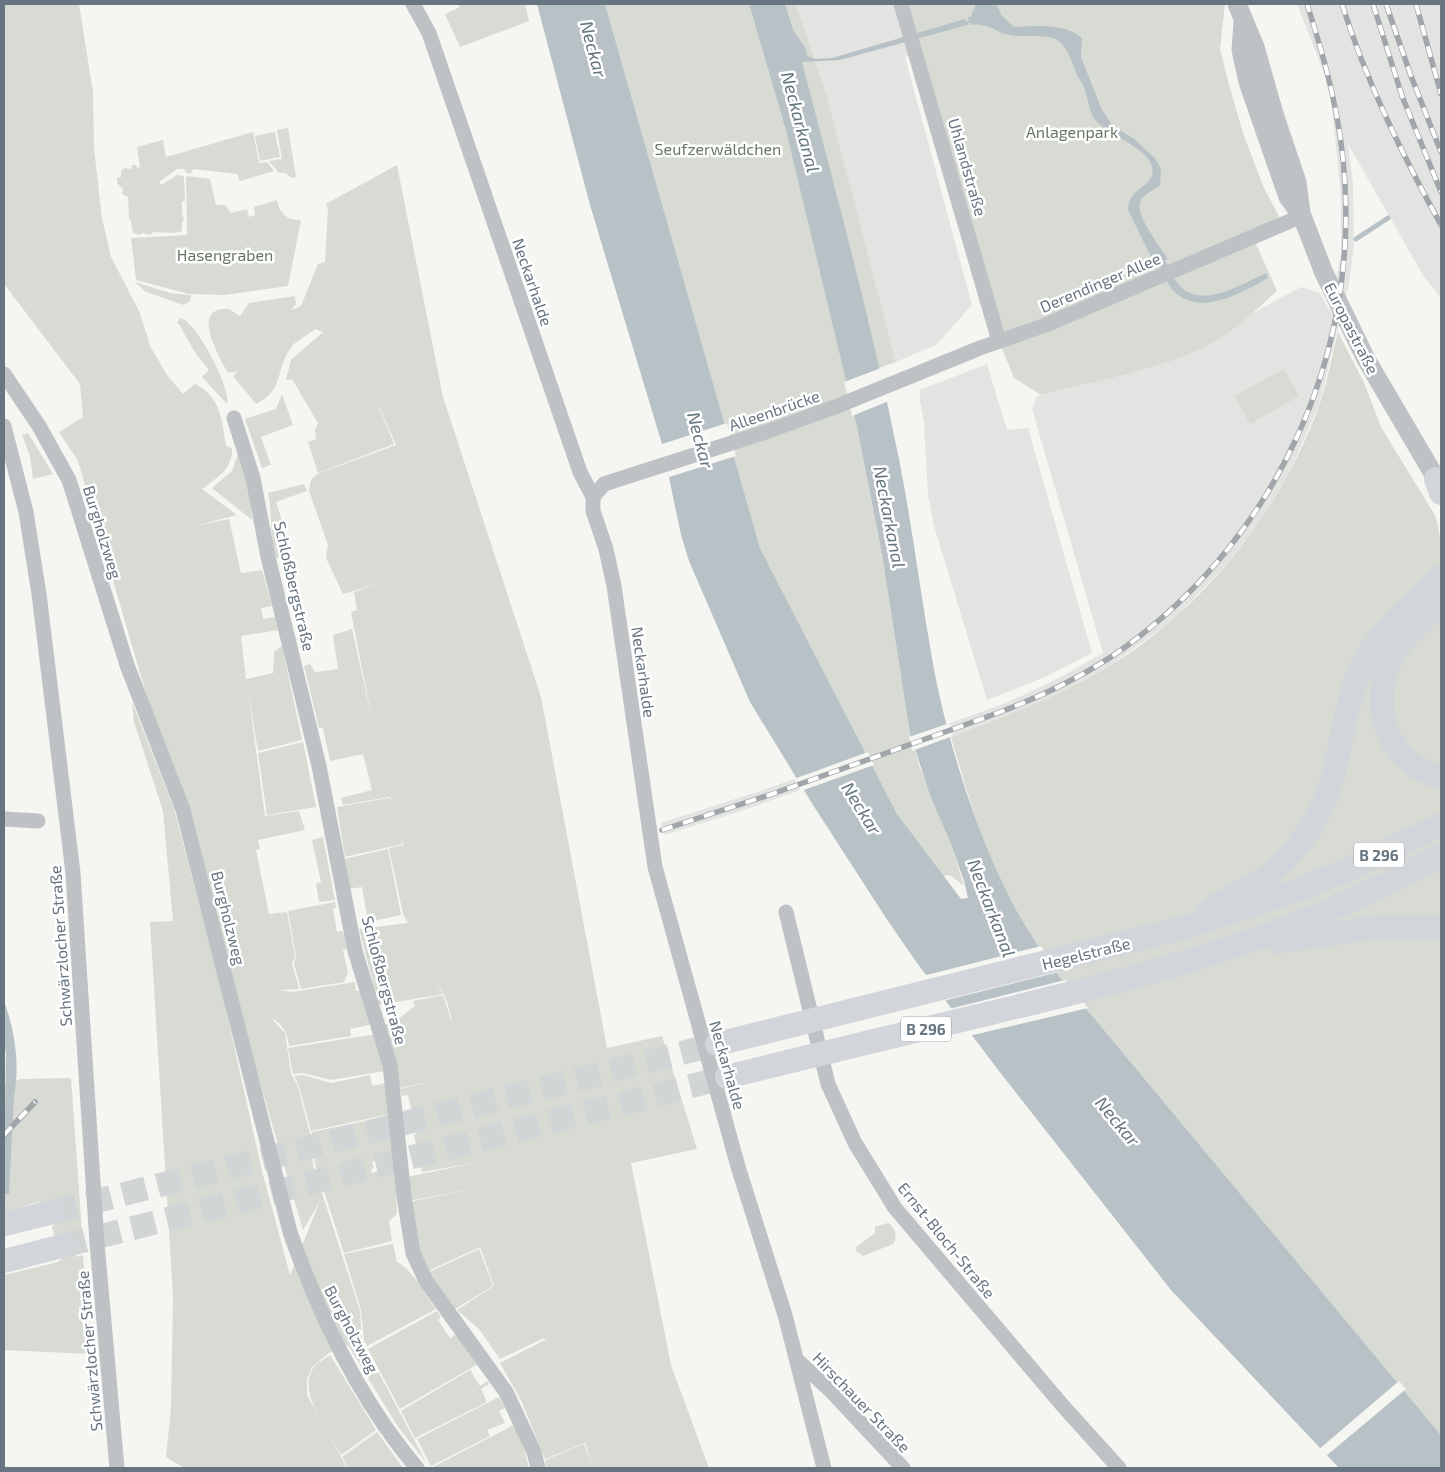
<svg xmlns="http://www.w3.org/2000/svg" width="1445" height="1472" font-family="'Exo 2',sans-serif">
<rect width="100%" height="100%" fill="#f5f5f2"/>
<g fill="#e3e4e2">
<path d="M796,4H919L933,48L905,57L972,305L936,345L896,362L826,93Z"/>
<path d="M1297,4H1441V298L1424,277L1348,144L1353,184L1354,247L1349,283L1319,405L1288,475L1257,526L1225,566L1172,621L1109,666L1066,690L1008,717L741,811L664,835L661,823L766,789L1006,703L1061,677L1103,653L1032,409L1037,396L1156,366L1210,344L1253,313L1301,287L1320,293L1330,311L1341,254V198L1334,126L1330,89Z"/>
<path d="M987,364L1007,430L1028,428L1092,653L1045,677L987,700L934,526L928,496L924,422L920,401V390Z"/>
</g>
<g fill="#d7dbd3">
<path d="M4,4H79L93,92L94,149L102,218L111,257L139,311L151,348L167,375L183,394L195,384C221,397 222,420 226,446L232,448C233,469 217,478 202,489L237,515L194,526L229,519L241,573L262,570L272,606L261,608L263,619L275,617L278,630L241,636L246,679L273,673L274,652L282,646L302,740L258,751L248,692L265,816L299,811L305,830L258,840L260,849L256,850L269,914L287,912L295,956L292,963L299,989L279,990L292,992L355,982L356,991H362L374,1024L350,1029L351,1036L289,1046C287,1032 283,1024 271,1018L285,1033L291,1074L297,1084L311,1137L313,1165L360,1311L362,1341L426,1462L398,1427L348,1345L329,1353L312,1367L307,1379V1395L347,1468H184L166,1457L171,1408L173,1297L150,922L173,921L163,811L134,722L132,702L174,809L222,992L262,1171L290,1275L320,1201L303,1230L78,461L59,432L83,417L80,384L4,284Z"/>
<path d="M459,4H525L529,21L460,47L445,14L460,7Z"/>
<path d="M605,4H749L786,131L857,427L882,554L910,734L920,768L951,844L964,886L950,875L942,876L897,814L760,548Z"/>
<path d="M785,4H796L826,93L896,362L879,368L842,218Z"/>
<path d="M901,4H1225L1220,49L1228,81L1243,133L1263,186L1283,224L1253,237L1277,291C1257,309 1234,332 1209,345C1157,371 1097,380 1041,395L1014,378L999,341Z"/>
<path d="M288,128L296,177L291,178L286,173H279L269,161L282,159L277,130Z"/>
<path d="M253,132L259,163L267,162L274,171L240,181L237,174L193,169L191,174L186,173L185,169H177L159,182L161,185L177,175L184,176L185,201H182V213L184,220L182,221V231L175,233L152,232L151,235L142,233L140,235L133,233L131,221L129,219L128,197L122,194L123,189L117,183V178L121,177V170L125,168L131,169L132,165H136L137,168L140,167L137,147L163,140L166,157Z"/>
<path d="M275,132L280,157L260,161L255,136Z"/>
<path d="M397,165L443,397L541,697L607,1048L662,1036L697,1149L631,1163L671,1365L709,1468H546L545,1460L584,1444L592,1464L585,1443L545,1459L521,1400L500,1363L545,1340L550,1345L544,1338L500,1359L479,1329L457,1310L494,1286L480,1247L426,1272L419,1254L409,1202L478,1188L408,1201L407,1177L474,1163L422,1172L414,1135L417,1133L408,1095L402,1096L400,1089L433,1081L400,1088L384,1024H394L391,1021L397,1020L415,1006L413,1001L443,995L452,1023C450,1007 444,993 436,979L443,994L379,1005L359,929L408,923L403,914L389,848L403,845L401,834L402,844L345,857L337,807L388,798L393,801L389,797L343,805L341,798L372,790L363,754L330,761L323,728H319L304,666L310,664L315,672L338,669L333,635L352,629L372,719L351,612L357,610L354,592L376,584L343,594L326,558L328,545L309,491L311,480L317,474L396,445L380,408L376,409H380L394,444L318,473L308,442L316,439L315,430L318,423L292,379L286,380L291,360L323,332L315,329C308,335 295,341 290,349C275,372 284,390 256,404L233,376L238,371L228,373C220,358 188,306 229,309L240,316L249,303L295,296L296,304L291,310L301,306L318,264L325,262L328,209L326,204Z"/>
<path d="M186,176L210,179L216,205H225L231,213L247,209L249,217L255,215L254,207L277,200C279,213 288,221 301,220L288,286L225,295L189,294L136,280L131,238L187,235Z"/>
<path d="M135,282L170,293L191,295L190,301L184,305L146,292Z"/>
<path d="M180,318C196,320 232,390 227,404L202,377L209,370L194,351L179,324H177Z"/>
<path d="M1338,332L1365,385L1381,427L1436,517L1441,542V1435L1059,976C1030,933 1000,889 983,840C971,806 961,771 951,737C1017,713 1083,687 1141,645C1221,586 1285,499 1319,406C1327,382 1332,357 1338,332Z"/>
<path d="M1284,369L1299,396L1250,424L1235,396Z"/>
<path d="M282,394L293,425L261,437L271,465L262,468L245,419L276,409Z"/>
<path d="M28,433L53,474L33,479L30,456L22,435Z"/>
<path d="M238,454L250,491L252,520L212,488L232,471Z"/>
<path d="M304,484L307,491L276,502L282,521L276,523L286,555L275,559C269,537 273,515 268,493Z"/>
<path d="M303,742L316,807L267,815L258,753Z"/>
<path d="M323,837L335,900L319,902L316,883L321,882L312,840Z"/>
<path d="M388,849L401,915L368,922L362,887L349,889L344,859Z"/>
<path d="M335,902L336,908L333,909L337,932L343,931L347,949L343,950L348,973L344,982L301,989L294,963L296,956L288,911Z"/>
<path d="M377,1034L384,1071L331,1080L303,1073L293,1074L288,1048Z"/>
<path d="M303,1075L331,1083L370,1075L372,1086L386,1083L390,1114L311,1131L298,1083L294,1076Z"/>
<path d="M71,1078L82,1233L77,1243L76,1257L83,1255L90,1354L4,1350V1275L58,1262L65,1256L58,1236L54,1235L52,1227L58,1221L45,1202C29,1202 19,1209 4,1214V1085L20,1079Z"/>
<path d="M390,1116L394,1153L372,1162L374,1168L371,1169L372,1173L395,1167L397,1214L389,1221L392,1241L344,1253L315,1164L312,1132Z"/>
<path d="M888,1223C894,1227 899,1236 893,1244L863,1256L856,1251V1247L875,1233V1227Z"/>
<path d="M393,1244L397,1262C412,1269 425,1295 436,1309L367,1346L364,1340L361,1310L344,1254Z"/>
<path d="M479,1249L493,1286L455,1309L427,1273Z"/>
<path d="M437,1311L441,1317L438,1320L450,1338L457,1334L478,1364L400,1409L368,1349Z"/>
<path d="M330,1355L376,1430L341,1455C329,1432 296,1391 314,1367C318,1362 325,1359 330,1355Z"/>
<path d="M470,1370L480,1386L488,1381L489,1384L481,1389L487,1402L415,1438L401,1411Z"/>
<path d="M499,1397L505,1408L499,1411L505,1423L487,1430L490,1436L431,1466L417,1439Z"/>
<path d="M514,1425L522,1440L529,1468H431Z"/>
<path d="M377,1432L403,1468H348L342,1457Z"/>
</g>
<g fill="#b8c1c6">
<path d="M537,4H605L760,548L897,814L961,899L968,898L964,881L951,844L930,795L910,734L882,554L857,427L786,131L749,4H785L793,30L806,49L807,56L816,59L832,58L965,19L966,22L969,20L968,17L971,16L976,4H996L1002,16L1014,27C1036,26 1065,23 1082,38L1081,57L1101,108L1112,125L1134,139L1155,158L1161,169L1160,186C1154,190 1144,194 1141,200C1133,213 1160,247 1168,259L1165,260C1170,269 1174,281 1181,287C1205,309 1243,283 1266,273L1268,278C1243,292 1200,318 1174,291C1167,284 1163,273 1159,264L1155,265L1128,210C1129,185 1157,187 1152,167C1147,147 1110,136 1097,122C1089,113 1089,102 1085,90C1083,83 1077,77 1075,70C1060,25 1048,40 1010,35C995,33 989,22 971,25L970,22L967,25L840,60L802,62C836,193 872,325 899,459C912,525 920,591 932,658C944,728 971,817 1002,882C1017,915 1038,946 1059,976L1441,1435V1468H1339L1171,1290L999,1071L917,963L886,918L813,805L750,702L689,561L681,535L662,444L590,205Z"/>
<path d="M4,1001C15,1031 20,1064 14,1096L9,1194H4L6,1053L4,1044Z"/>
</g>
<g fill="#f5f5f2">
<path d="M881,368L889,401L852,416L844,382Z"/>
<path d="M727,423L736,456L666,478L659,445Z"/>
<path d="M950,723L953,736L912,751L909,737Z"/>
<path d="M868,752L874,765L801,791L794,779Z"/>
<path d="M1041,946L1059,972L943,1001L923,976Z"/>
<path d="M1065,980L1088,1008L969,1036L949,1009Z"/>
<path d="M1399,1381L1406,1389L1325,1457L1318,1450Z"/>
</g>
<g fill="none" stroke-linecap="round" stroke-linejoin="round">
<path stroke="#b8c1c6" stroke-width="5" d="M1356,239L1388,218"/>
<g stroke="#d2d5d6" stroke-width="24" stroke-dasharray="24 12" stroke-linecap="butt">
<path d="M53,1212L717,1044"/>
<path d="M62,1246L727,1077"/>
</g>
<g stroke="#bec2c5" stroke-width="15">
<path d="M413,4L429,33L580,472L593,497V511L606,549L614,586L655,867L739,1170L785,1315L824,1468"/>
<path d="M901,4L999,341"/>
<path d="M4,374L39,426L69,480L127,665L183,810L290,1232C319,1315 360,1401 417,1468"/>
<path d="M234,418L253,478L268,557L319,766L355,951L390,1065L404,1196L413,1253L426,1281L506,1392L534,1452L538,1468"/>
<path d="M4,426L26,512L39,594L73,873L97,1243L117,1468"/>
<path d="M593,497L604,484L763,433L835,407L980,348L1043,326L1302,216"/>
<path d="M4,819L38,821"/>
<path d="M786,912L828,1084L855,1143L895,1208L1063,1406L1119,1468"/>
<path d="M797,1360L831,1391L903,1468"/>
</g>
<g stroke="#bec2c5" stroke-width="19">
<path d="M1237,4L1255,47L1275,117L1297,182L1301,213"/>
<path d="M1243,22L1241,50L1248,82L1288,197L1302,216L1324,273L1366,359L1441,487"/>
</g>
<g stroke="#d2d6da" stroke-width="24">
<path d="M1436,479L1441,493"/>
<path d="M1441,603C1424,619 1403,636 1392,657C1367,704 1387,764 1441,777"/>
<path d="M1208,912C1221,901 1235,896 1250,887C1272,875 1291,856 1305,836C1342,787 1337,725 1360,671C1376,633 1412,605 1441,577"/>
<path d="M1278,942L1377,927H1441"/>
<path d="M717,1044L1191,926L1282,896L1347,870L1441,825"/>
<path d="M727,1077C814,1055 903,1034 991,1013C1150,975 1297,937 1441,855"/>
<path d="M4,1224L53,1212"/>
<path d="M4,1261L62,1246"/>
</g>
<g stroke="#a0a6aa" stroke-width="5.5">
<g id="rail">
<path d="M1342,4C1366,81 1402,154 1441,225"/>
<path d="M1373,4L1402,96L1441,192"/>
<path d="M1386,4L1411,76L1441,152"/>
<path d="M1416,4L1441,94"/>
<path d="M662,830L772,794L984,718C1037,699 1091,674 1136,639C1276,532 1355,360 1345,185C1342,122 1326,63 1307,4"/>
<path d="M4,1135L35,1102"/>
</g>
</g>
<use href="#rail" stroke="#fff" stroke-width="4" stroke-dasharray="11" stroke-linecap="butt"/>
</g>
<g text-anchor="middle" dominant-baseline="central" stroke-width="5" stroke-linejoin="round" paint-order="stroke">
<g fill="#fff" stroke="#959ea6" stroke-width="1">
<rect x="1354" y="842.5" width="50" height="25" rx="4"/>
<rect x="901" y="1016.5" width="50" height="25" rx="4"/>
</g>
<g font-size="15" font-weight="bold" fill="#677580">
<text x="1379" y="855">B 296</text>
<text x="926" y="1029">B 296</text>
</g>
<g font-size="16" fill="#697865" stroke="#fff">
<text x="1072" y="131">Anlagenpark</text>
<text x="718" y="148">Seufzerwäldchen</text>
<text x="225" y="254">Hasengraben</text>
</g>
<g font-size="16" fill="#677580" stroke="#fff">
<text transform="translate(968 167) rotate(74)">Uhlandstraße</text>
<text transform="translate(533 282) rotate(71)">Neckarhalde</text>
<text transform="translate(1100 282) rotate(-23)">Derendinger Allee</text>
<text transform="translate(1352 328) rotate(63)">Europastraße</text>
<text transform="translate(774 410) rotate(-19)">Alleenbrücke</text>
<text transform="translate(103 532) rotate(73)">Burgholzweg</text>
<text transform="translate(295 586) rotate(77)">Schloßbergstraße</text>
<text transform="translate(644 672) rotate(82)">Neckarhalde</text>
<text transform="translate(229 918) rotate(76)">Burgholzweg</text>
<text transform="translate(60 946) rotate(-94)">Schwärzlocher Straße</text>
<text transform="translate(1086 953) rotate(-14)">Hegelstraße</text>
<text transform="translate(385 980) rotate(75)">Schloßbergstraße</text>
<text transform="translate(728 1065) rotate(74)">Neckarhalde</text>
<text transform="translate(947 1240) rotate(51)">Ernst-Bloch-Straße</text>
<text transform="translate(352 1329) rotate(62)">Burgholzweg</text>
<text transform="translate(89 1351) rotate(-95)">Schwärzlocher Straße</text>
<text transform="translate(862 1402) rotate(46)">Hirschauer Straße</text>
</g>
<g font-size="18" font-style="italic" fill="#63767d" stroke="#fff">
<text transform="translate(594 49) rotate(75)">Neckar</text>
<text transform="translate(801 122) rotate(75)">Neckarkanal</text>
<text transform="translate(701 440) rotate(75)">Neckar</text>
<text transform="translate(890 517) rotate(79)">Neckarkanal</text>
<text transform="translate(862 808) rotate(58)">Neckar</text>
<text transform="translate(992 908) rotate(69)">Neckarkanal</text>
<text transform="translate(1118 1121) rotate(50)">Neckar</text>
</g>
</g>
<rect width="1445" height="1472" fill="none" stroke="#677580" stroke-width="10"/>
</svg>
